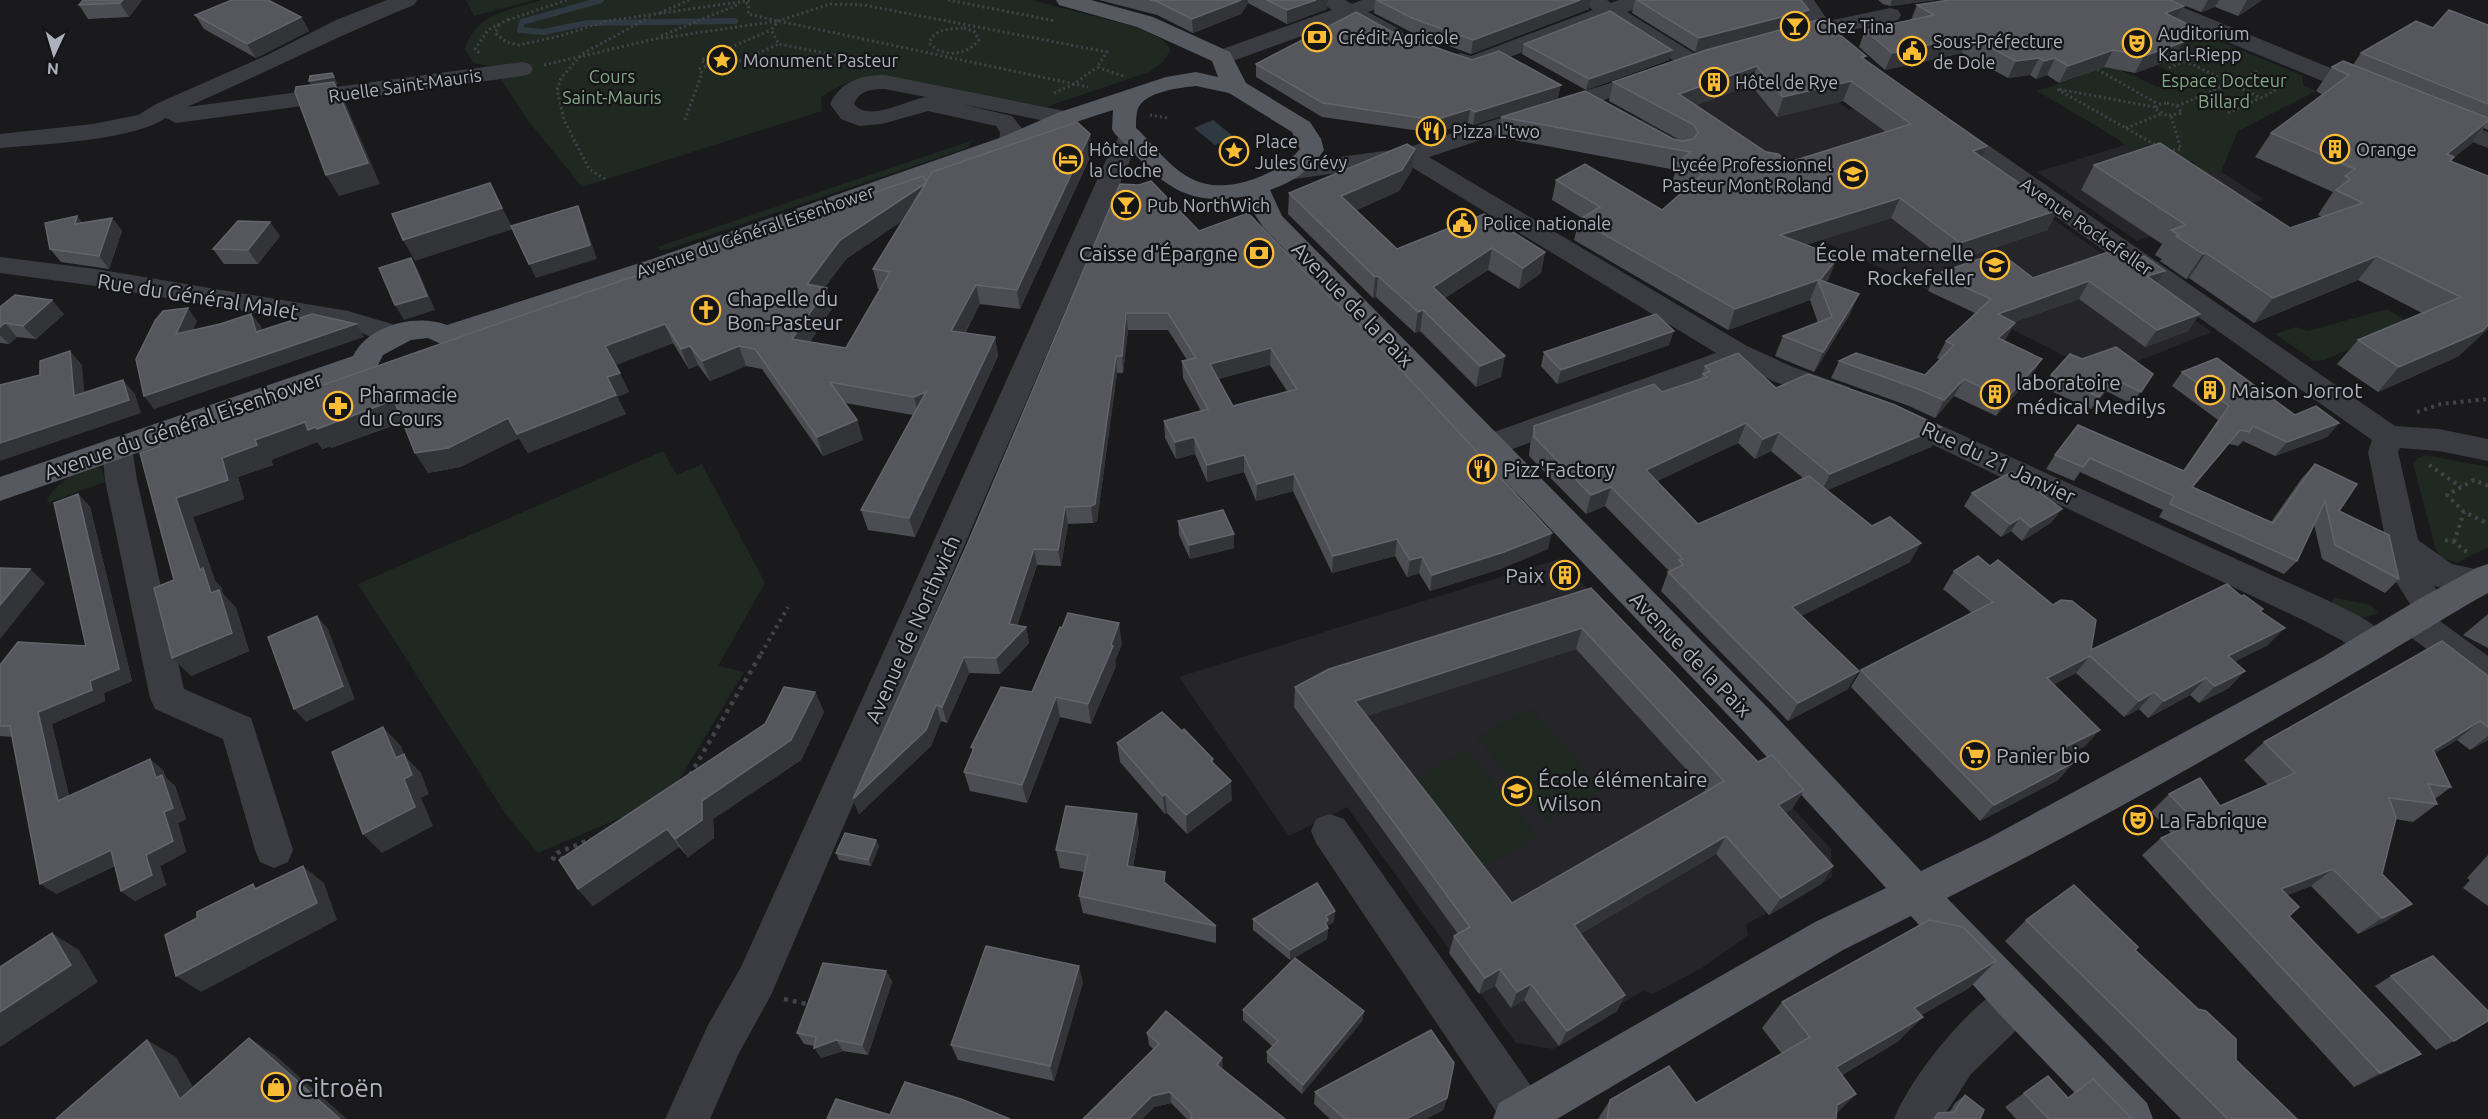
<svg xmlns="http://www.w3.org/2000/svg" width="2488" height="1119" font-family="Ubuntu,sans-serif">
<rect width="100%" height="100%" fill="#1a1a1d"/>
<g fill="#26262a">
<path d="M1753,84L1777,117L1839,102L1849,110L1886,100L2212,332L2102,375L2011,329L1821,240L1779,253L1757,198L1633,123L1680,105Z"/>
<path d="M2125,145L2161,174L2221,172L2264,199L2137,241L2037,172Z"/>
<path d="M1559,559L1566,567L1554,573L1564,584L1577,578L1831,849L1832,877L1769,915L1767,913L1746,924L1748,935L1702,968L1653,994L1644,991L1629,999L1615,1007L1617,1011L1553,1049L1516,1043L1347,807L1289,836L1179,677Z"/>
</g>
<g fill="#1f2821">
<path d="M466,0H535L474,16Z"/>
<path d="M542,0H1031L1136,27L1161,39L1168,45L1170,51L1163,62L1149,72L1046,107L888,76C863,76 842,83 821,97L822,111L582,187L527,119L493,67L474,63L465,49C474,14 512,9 542,0Z"/>
<path d="M2203,34L2303,76V85L2316,91L2238,131L2221,172L2203,173L2193,161L2147,163L2118,139L2037,91L2078,77L2061,66L2087,55C2110,67 2135,75 2158,87L2182,78L2157,65L2173,59L2179,42Z"/>
<path d="M973,140L968,147L961,150L669,249L660,250L657,247Z"/>
<path d="M2387,309L2407,321L2400,327L2324,360L2314,361L2275,334L2296,327L2308,331Z"/>
<path d="M663,451L677,475L702,464L765,583L718,666L744,672L669,797L538,853L507,816L358,584Z"/>
<path d="M2426,455L2488,467V547L2457,563L2441,557L2436,550L2413,464L2418,458Z"/>
<path d="M94,466L101,468L105,482L47,503C50,486 78,470 94,466Z"/>
<path d="M2333,597L2371,605L2378,613C2359,623 2348,612 2332,603Z"/>
<path d="M1531,708L1603,790L1547,822L1477,737Z"/>
<path d="M1467,750L1538,837L1480,870L1411,781Z"/>
</g>
<path fill="#2f3942" d="M1213,120L1234,137L1215,145L1194,128Z"/>
<g fill="none" stroke-linecap="round" stroke-linejoin="round">
<path stroke="#2f3942" stroke-width="6" d="M601,0L522,22L520,30L543,32L588,23L735,21"/>
<g stroke="#414349" stroke-width="3" stroke-dasharray="2 3" stroke-linecap="butt">
<path d="M948,0L1056,21"/>
<path d="M660,13L689,0"/>
<path d="M508,20L567,0"/>
<path d="M779,21L1088,87"/>
<path d="M499,25L495,33L506,42L519,45L560,36L607,21L753,0"/>
<path d="M964,28L975,32L979,40C966,56 943,58 929,43C934,28 951,29 964,28Z"/>
<path d="M661,36L737,5"/>
<path d="M479,53L475,49L488,30L509,19"/>
<path d="M2171,54L2261,98L2286,84"/>
<path d="M865,61L779,44L771,30L778,21L830,4L864,5L1107,52L1097,67L1123,76"/>
<path d="M544,65L655,39L778,21L748,14L749,5L745,2"/>
<path d="M708,65L701,60L771,30"/>
<path d="M2093,67L2158,104"/>
<path d="M2169,68L2210,50"/>
<path d="M1054,93L1074,84L1097,67"/>
<path d="M2167,103L2177,106L2182,113L2168,116L2155,109L2158,104Z"/>
<path d="M2177,106L2259,71"/>
<path d="M2155,107L2057,89L2159,147"/>
<path d="M2228,113L2260,98"/>
<path d="M1150,115L1168,118"/>
<path d="M685,120L702,73L699,69L709,65L716,71L779,44"/>
<path d="M2126,128L2161,114"/>
<path d="M2168,151L2181,149L2171,116"/>
<path d="M605,179L589,169L564,120L557,90L561,78L582,54L650,17"/>
</g>
<g stroke="#414349" stroke-width="4" stroke-dasharray="3 4.5" stroke-linecap="butt">
<path d="M2417,412L2441,404L2488,399"/>
<path d="M2429,465L2461,487"/>
<path d="M2488,486L2474,480L2447,495L2464,512L2485,522L2488,520"/>
<path d="M2445,540L2454,542L2467,552"/>
<path d="M2454,542L2464,512"/>
<path d="M761,654L788,607"/>
</g>
<g stroke="#414349" stroke-width="4.5" stroke-dasharray="4 5" stroke-linecap="butt">
<path d="M690,775L762,652"/>
<path d="M564,858L556,860L553,858L557,853L591,839"/>
<path d="M784,999L811,1005"/>
</g>
<g fill="#3b3c42" fill-rule="evenodd">
<path d="M387,0H417L414,5C337,36 263,74 187,107L522,62L530,64L533,69L530,74L522,76L176,123L166,118C130,141 44,144 0,148V134L93,124L138,115L158,103L265,56L336,20Z"/>
<path d="M1318,0H1345L1352,4L1362,0H1393L1390,5L1368,12L1401,30L1404,35L1401,40C1383,44 1364,28 1348,19L1230,62L1222,64L1214,62L1211,57L1214,52L1332,10Z"/>
<path d="M1590,0H1607L1611,3L1619,0H1650L1647,5L1627,12L1700,57L1703,62L1700,67L1692,69L1684,67L1608,19L1479,69C1469,71 1456,69 1450,60L1453,55L1461,53L1471,56L1593,10L1587,4Z"/>
<path d="M1792,0H1814L1828,21L1890,8L1898,10L1901,15L1898,20L1838,33L1859,54L1856,59C1839,63 1828,48 1817,37L1804,40L1796,38L1793,33L1796,28L1809,25Z"/>
<path d="M2135,0H2165L2377,87L2381,92L2377,97L2369,99L2361,97L2138,5Z"/>
<path d="M1654,69L1662,71L1666,76L1662,81L1429,157L1747,346L1793,367L1849,387L1854,394L1849,401L1839,404L1773,381L1739,365L1502,453L1491,456L1480,453L1476,445L1480,437L1716,353L1405,163L1288,180L1279,177L1275,172L1279,167L1288,164L1406,148Z"/>
<path d="M885,75L1065,111L1073,113L1077,118L1073,123L1065,125L961,104L1012,116L1024,131L1023,142L1020,147L1011,149L1002,147L999,142L1000,132L996,126L928,111L882,124L859,126L841,119L830,104C841,81 861,75 885,75ZM885,89L926,97C906,100 869,123 854,104C860,90 872,89 885,89Z"/>
<path d="M2436,113L2488,132V148L2428,125L2424,120L2428,115Z"/>
<path d="M1947,121L1956,123L2395,426L2439,429L2488,439V461L2439,451L2400,448L2398,452L2418,540L2452,564L2488,572V592L2480,595L2434,586L2448,608L2443,617L2437,619L2488,656V690L2475,685L2401,630L2396,620L2401,610L2412,607L2393,577L2368,452L2372,440L1938,133L1935,128L1938,123Z"/>
<path d="M1131,129L1140,131L1143,136L1131,158L771,995L738,1055L710,1119H665L708,1025L741,967L1107,158L1122,131Z"/>
<path d="M0,257L96,269L348,311L392,324L402,330L406,337L402,344L392,346L357,331L327,325L96,286L0,273Z"/>
<path d="M1898,406L2329,601C2350,612 2379,622 2390,644L2385,654L2373,658L2361,654L2341,640L2305,621L1887,423L1883,416L1887,409Z"/>
<path d="M117,437L128,440L132,448L137,480L184,689L251,718L293,850L288,862L274,868L260,862L255,850L223,739L155,709L150,698L105,480L102,448L106,440Z"/>
<path d="M1330,814L1344,819L1543,1103L1549,1119H1501L1316,843L1311,831L1316,819Z"/>
<path d="M2016,980L2031,986L2037,1001L2031,1016L1971,1074L1942,1119H1894C1911,1076 1973,998 2016,980Z"/>
</g>
<path fill="#575961" fill-rule="evenodd" d="M1056,0H1091L1153,17L1230,52L1246,83L1310,122L1321,139L1324,150C1311,170 1293,182 1270,190L1282,216L1771,711L1921,871L1987,839L2321,658L2419,599L2476,568L2488,564V593C2439,620 2393,651 2344,679C2214,755 2082,830 1947,898L2147,1103L2153,1119H2100L2001,1016L1911,916L1843,950L1557,1119H1493L1499,1103L1815,922L1886,888L1745,733L1263,227L1252,210L1247,196C1179,209 1158,178 1115,134L1112,129L1113,110L1073,123L1020,147L672,271L453,343L443,345L428,338L411,340L383,355L376,369L0,501V477L353,356C368,325 417,313 447,325L652,259L1002,137L1057,113L1166,77L1196,72L1218,77L1212,61L1137,27L1059,5ZM1196,86L1229,93L1292,132L1300,149C1277,176 1224,197 1190,178C1169,167 1153,144 1136,128C1136,121 1136,114 1138,108C1147,91 1179,88 1196,86Z"/>
</g>
<g fill="#4b4d52" fill-rule="evenodd">
<path d="M142,0L129,17L88,19L79,5Z"/>
<path d="M1099,0H1328L1327,9L1287,24L1248,3L1241,14L1193,33L1157,15Z"/>
<path d="M1375,0H1591L1589,9L1471,54L1411,32L1374,13Z"/>
<path d="M1635,0H1801L1804,24L1832,35L1866,56L1864,59L1982,157L2058,210L2047,230L1950,263L1891,218L1805,245L1829,278L1826,282L1850,314L1814,372L1775,356L1783,336L1818,323L1810,300L1728,330L1574,240L1579,220L1582,218L1552,200L1556,180L1662,210L1686,189L1672,183L1676,170L1498,137L1501,117L1680,140L1609,101L1613,82L1794,27L1695,52L1632,13ZM1751,85L1777,117L1843,101L1886,132L1790,162L1766,152L1696,105Z"/>
<path d="M1878,0H1935L1890,6L1883,4Z"/>
<path d="M2171,0H2262L2238,16L2215,7L2201,12Z"/>
<path d="M1917,5L2184,6L2177,19L2180,40L2173,59L2135,73L2104,67L2059,83L2047,75L2036,79L2030,75L2008,78L1962,53L1885,70L1859,47L1865,30L1911,20Z"/>
<path d="M195,15L301,17L309,31L256,58L204,29Z"/>
<path d="M2488,25V130L2484,128L2471,144L2454,157L2451,161L2488,176L2459,356L2378,392L2337,364L2358,340L2422,313L2358,280L2254,323L2189,278L2186,279L2160,261L2162,259L2155,255L2162,244L2081,190L2094,165L2290,228L2322,217L2318,215L2333,192L2255,157L2271,133L2323,95L2316,91L2332,67L2353,65L2361,53L2433,28Z"/>
<path d="M1394,33L1558,98L1473,125L1468,123L1434,133L1322,117L1256,77V64Z"/>
<path d="M1524,44L1669,60L1586,90L1522,54Z"/>
<path d="M1092,153L1020,309L980,304L965,333L995,337L998,356L915,537L868,530L861,510L913,415L845,403L857,420L863,440L823,456L762,369L746,366L710,381L698,365L689,369L673,343L615,365L629,392L617,397L626,414L528,453L519,438L460,467L428,473L403,422L331,448L330,446L323,449L317,442L271,460L273,465L238,477L244,499L193,517L215,581L221,587L223,594L236,608L249,651L191,676L174,580L140,453L716,253L714,248L926,182ZM902,221L873,269L878,289H880L846,348L810,342L833,307L825,287L846,259Z"/>
<path d="M1412,170L1399,191L1356,210L1397,249L1484,214L1545,252L1541,273L1519,289L1488,270L1445,298L1501,377L1476,387L1420,331L1415,333L1376,297L1373,298L1288,214L1289,193Z"/>
<path d="M1120,184L1199,231L1548,549L1500,569L1430,591L1419,573L1407,577L1395,556L1332,573L1293,491L1256,501L1244,472L1207,482L1195,454L1176,459L1165,438L1164,421L1201,411L1183,378L1182,361L1187,360L1168,330H1128L1123,373H1117L1097,521L1093,523L1068,524L1061,566L1037,565L1017,626L1026,627L1029,643L1000,674L969,673L947,723L941,721L931,746L859,814L853,799L967,545ZM1270,365L1287,391L1233,406L1218,379Z"/>
<path d="M77,216L82,223L112,218L122,231L109,269L61,262L50,249Z"/>
<path d="M280,236L258,264H224L213,249Z"/>
<path d="M2127,263L2165,271L2157,283L2188,331L2145,347L2079,299L2014,322L2015,323L2004,341L2031,377L1996,416L1954,396L1935,418L1909,406L1831,378L1839,361L1925,375L1940,360L1937,358L1946,341L1975,313L1928,291L1936,274L2033,278Z"/>
<path d="M0,307L64,314L36,339L17,337L9,344L0,343Z"/>
<path d="M1669,345L1557,384L1541,366L1544,352Z"/>
<path d="M2082,359L2153,374L2132,404L2106,391L2091,409L2044,388L2051,375Z"/>
<path d="M1705,366L1776,388L1941,427L1931,447L1827,490L1910,562L1801,616L1848,689L1788,721L1661,591L1668,572L1669,571L1605,506L1586,514L1529,456L1530,445L1534,426L1662,392L1700,379ZM1738,443L1755,459L1771,451L1804,479L1698,524L1657,481Z"/>
<path d="M2182,372L2295,415L2339,423L2327,437L2275,456L2243,441L2238,446L2229,444L2193,487L2271,522L2302,478L2315,464L2339,511L2399,579L2385,593L2322,559L2314,524L2297,561L2284,574L2159,517L2163,510L2080,472L2074,481L2046,469L2055,455L2078,425L2183,471L2218,420L2172,386Z"/>
<path d="M1972,493L2052,522L2022,541L2011,531L2001,537L1964,506Z"/>
<path d="M78,494L90,507L132,681L104,693L105,701L52,724L69,796L163,770L166,778L175,786L186,819L178,823L186,852L160,866L166,885L135,901L121,891L115,866L56,894L12,737L0,736V665L86,646Z"/>
<path d="M1178,521L1234,534V548L1190,559L1179,535Z"/>
<path d="M1954,571L2091,650L2261,611L2268,645L2235,661L2229,688L2199,703L2190,695L2148,718L2139,709L2124,717L2076,673L2054,684L2085,746L2065,756L2073,763L2058,780L1980,821L1851,687L1861,670L1972,613L1943,589Z"/>
<path d="M1591,588L1758,762L1804,790L1792,809L1785,813L1833,866L1821,884L1769,915L1716,854L1580,934L1625,995L1617,1011L1559,1046L1524,1000L1511,1008L1495,986L1479,994L1449,953L1454,936L1458,934L1294,707L1295,687ZM1576,649L1707,792L1512,903L1366,716Z"/>
<path d="M2488,614V648L2463,635Z"/>
<path d="M1122,644L1115,661L1116,666L1091,724L1060,717L1027,803L970,791L964,772L973,752L971,747L1032,692Z"/>
<path d="M2488,676V740L2470,750L2457,740L2435,753L2451,787L2435,799L2437,804L2413,822L2395,819L2382,874L2388,920L2358,934L2311,886L2287,895L2289,916L2394,1068L2354,1087L2142,855L2161,838L2171,833L2151,812L2169,794L2220,806L2268,785L2244,760L2264,742Z"/>
<path d="M815,692L824,712L801,760L713,819L714,838L688,857L679,847L593,906L578,889Z"/>
<path d="M1182,731L1213,759V763L1232,800L1187,834L1167,813L1165,814L1120,762L1117,743Z"/>
<path d="M1139,832L1133,867L1166,884L1216,926V943L1083,913L1079,896L1084,872L1060,868L1056,850Z"/>
<path d="M876,840L879,846L871,866L839,860L836,853Z"/>
<path d="M2488,855V906L2463,888L2470,880L2467,878Z"/>
<path d="M1253,919L1334,922L1328,925L1327,939L1290,960L1253,930Z"/>
<path d="M2026,920L2135,950L2236,1060L2297,1119H2181L2005,941Z"/>
<path d="M1996,961L1969,988L1921,1015L1923,1017L1897,1042L1842,1075L1856,1094L1836,1113V1119H1598L1610,1100L1696,1103L1782,1054L1762,1028L1782,1002Z"/>
<path d="M886,971L892,982L868,1055L843,1051L821,1058L814,1046L804,1044L797,1033Z"/>
<path d="M2391,976L2454,1041L2436,1050L2375,986Z"/>
<path d="M1083,982L1054,1081L958,1060L951,1045Z"/>
<path d="M1243,1010L1364,1011L1362,1021L1302,1094L1267,1062V1052L1273,1047L1243,1020Z"/>
<path d="M1147,1033L1223,1069L1285,1119H1187L1171,1103L1154,1107L1142,1119H1083L1153,1049L1149,1045Z"/>
<path d="M1315,1092L1447,1098L1443,1110L1426,1119H1330L1314,1104Z"/>
<path d="M2024,1093L2068,1098L2132,1119H2016L2005,1107Z"/>
<path d="M1965,1095L1980,1119H1931L1938,1113H1949L1955,1103Z"/>
</g>
<g fill="#333438">
<path d="M123,0H142L129,17L120,3Z"/>
<path d="M1241,0H1248V3L1241,14L1193,33L1192,19Z"/>
<path d="M1316,0H1328L1327,9L1287,24V10Z"/>
<path d="M1580,0H1591L1589,9L1471,54L1473,40Z"/>
<path d="M1892,0H1935L1890,6Z"/>
<path d="M2208,0H2219L2215,7L2201,12Z"/>
<path d="M2247,0H2262L2238,16Z"/>
<path d="M2184,6L2175,22L2165,13Z"/>
<path d="M1809,10L1804,24L1695,52L1699,38Z"/>
<path d="M301,17L309,31L256,58L247,44Z"/>
<path d="M2189,25L2179,42H2183L2173,59L2135,73L2144,56L2168,34Z"/>
<path d="M1969,36L1962,53L1885,70L1892,53Z"/>
<path d="M1672,50L1669,60L1586,90L1589,79Z"/>
<path d="M2113,50L2104,67L2059,83L2068,66Z"/>
<path d="M2039,58L2030,75L2008,78L2016,61Z"/>
<path d="M2055,58L2047,75L2036,79L2044,61Z"/>
<path d="M1757,66L1751,85L1674,114L1679,94Z"/>
<path d="M332,73L338,84L335,85L345,102L380,184L339,196L326,175L313,88L309,81Z"/>
<path d="M1851,81L1843,101L1777,117L1783,97Z"/>
<path d="M1561,85L1558,98L1473,125L1475,112Z"/>
<path d="M1470,109L1468,123L1434,133L1435,120Z"/>
<path d="M2488,121L2471,144L2428,178L2447,154Z"/>
<path d="M1090,134L1092,153L1020,309L1017,290Z"/>
<path d="M1987,146L1978,166L1973,151Z"/>
<path d="M1415,149L1412,170L1399,191L1340,218L1341,196Z"/>
<path d="M490,183L513,229L415,261L403,240Z"/>
<path d="M926,183L930,202L846,259L813,303L807,284L840,240Z"/>
<path d="M1900,198L1891,218L1773,255L1780,235Z"/>
<path d="M578,206L584,221L597,259L536,278L529,264Z"/>
<path d="M2058,210L2047,230L1950,263L1960,243Z"/>
<path d="M77,216L87,229L75,224Z"/>
<path d="M112,218L122,231L109,269L99,256Z"/>
<path d="M270,222L280,236L258,264L248,250Z"/>
<path d="M1492,248L1488,270L1430,308L1433,287Z"/>
<path d="M1545,252L1541,273L1519,289L1523,268Z"/>
<path d="M2206,253L2189,278L2186,279L2203,254Z"/>
<path d="M2377,256L2358,280L2254,323L2273,298Z"/>
<path d="M1838,257L1829,278L1821,288L1820,280Z"/>
<path d="M411,258L419,272L435,310L404,320L395,305Z"/>
<path d="M2165,271L2154,288L2147,276Z"/>
<path d="M1378,276L1376,297L1373,298L1375,277Z"/>
<path d="M1818,280L1810,300L1728,330L1735,309Z"/>
<path d="M2089,281L2079,299L1989,331L1998,314Z"/>
<path d="M976,285L980,304L955,350L951,331Z"/>
<path d="M827,288L833,307L799,358L792,339Z"/>
<path d="M1859,294L1850,314L1814,372L1823,352Z"/>
<path d="M52,300L64,314L36,339L23,326Z"/>
<path d="M188,308L197,321L186,347L176,334Z"/>
<path d="M1423,310L1420,331L1415,333L1418,312Z"/>
<path d="M1126,313L1128,330L1123,373L1122,356Z"/>
<path d="M251,314L261,326L265,344L256,332Z"/>
<path d="M2200,314L2188,331L2145,347L2157,330Z"/>
<path d="M5,323L17,337L9,344L0,335V327Z"/>
<path d="M2015,323L2005,340L1989,356L1998,338Z"/>
<path d="M356,324L364,337L154,409L144,396Z"/>
<path d="M665,324L673,343L614,366L605,346Z"/>
<path d="M2488,325V329L2459,356L2378,392L2399,367Z"/>
<path d="M1674,331L1669,345L1557,384L1561,370Z"/>
<path d="M995,337L998,356L915,537L909,518Z"/>
<path d="M690,346L698,365L689,369L681,349Z"/>
<path d="M739,346L746,366L710,381L702,361Z"/>
<path d="M1271,348L1270,365L1211,381L1210,364Z"/>
<path d="M70,351L82,365L86,410L74,396Z"/>
<path d="M1116,356L1117,373L1097,521L1093,523L1091,506Z"/>
<path d="M1505,356L1501,377L1476,387L1480,366Z"/>
<path d="M2042,359L2031,377L1996,416L2006,399Z"/>
<path d="M620,373L629,392L617,397L626,414L528,453L519,438L460,467L428,473L415,453L508,418Z"/>
<path d="M1964,379L1954,396L1935,418L1944,400Z"/>
<path d="M2114,379L2106,391L2091,409L2099,397Z"/>
<path d="M123,380L135,394L141,413L0,461V443Z"/>
<path d="M926,392L919,417L914,397Z"/>
<path d="M394,400L407,420L331,448L330,446L323,449L317,442L271,460L273,465L238,477L244,499L193,517L215,581L221,587L223,594L236,608L249,651L191,676L172,658L211,593L200,570L176,498L222,458L255,440L305,422Z"/>
<path d="M857,420L863,440L823,456L817,437Z"/>
<path d="M1746,423L1738,443L1640,489L1646,470Z"/>
<path d="M2339,423L2327,437L2275,456L2287,442Z"/>
<path d="M1941,427L1931,447L1821,493L1830,474Z"/>
<path d="M1779,432L1771,451L1755,459L1763,439Z"/>
<path d="M1194,437L1195,454L1176,459L1175,442Z"/>
<path d="M1244,455V472L1207,482V465Z"/>
<path d="M1294,474L1293,491L1256,501L1257,484Z"/>
<path d="M1611,487L1605,506L1586,514L1591,495Z"/>
<path d="M78,494L90,507L132,681L104,693L105,701L52,724L73,812L58,801L38,712L90,681Z"/>
<path d="M1065,507L1068,524L1061,566L1058,550Z"/>
<path d="M2062,509L2052,522L2022,541L2031,527Z"/>
<path d="M2020,518L2011,531L2001,537L2010,524Z"/>
<path d="M1552,533L1548,549L1500,569L1430,591L1432,575Z"/>
<path d="M1234,534V548L1190,559L1189,545Z"/>
<path d="M1397,539L1395,556L1332,573L1333,556Z"/>
<path d="M1921,543L1910,562L1783,625L1792,607Z"/>
<path d="M1034,549L1037,565L1012,641L1009,624Z"/>
<path d="M1422,557L1419,573L1407,577L1410,560Z"/>
<path d="M30,569L45,583L0,639V605Z"/>
<path d="M317,616L328,629L355,699L306,722L294,709Z"/>
<path d="M1119,623L1122,644L1115,661L1116,666L1091,724L1088,704Z"/>
<path d="M1026,627L1029,643L1000,674L996,658Z"/>
<path d="M1582,628L1576,649L1352,721L1355,701Z"/>
<path d="M2285,628L2268,645L2212,673L2228,656Z"/>
<path d="M2090,656L2076,673L2034,695L2047,678Z"/>
<path d="M964,657L969,673L947,723L942,707Z"/>
<path d="M1859,671L1848,689L1788,721L1798,703Z"/>
<path d="M2245,671L2229,688L2199,703L2215,686Z"/>
<path d="M2206,678L2190,695L2148,718L2164,701Z"/>
<path d="M815,692L824,712L801,760L713,819L714,838L688,857L675,839L702,801Z"/>
<path d="M2154,692L2139,709L2124,717L2139,701Z"/>
<path d="M1056,697L1060,717L1027,803L1022,785Z"/>
<path d="M936,705L941,721L931,746L859,814L853,799Z"/>
<path d="M2480,721L2457,740L2410,768L2433,750Z"/>
<path d="M383,727L401,746L404,755L421,773L429,794L421,798L433,826L382,853L363,834L404,779Z"/>
<path d="M2100,730L2085,746L2045,766L2059,750Z"/>
<path d="M2488,736V740L2470,750Z"/>
<path d="M150,759L163,770L166,778L175,786L186,819L178,823L186,852L160,866L166,885L135,901L121,891L146,855L164,812Z"/>
<path d="M2073,763L2058,780L1980,821L1994,805Z"/>
<path d="M1231,781L1232,800L1187,834L1186,815Z"/>
<path d="M1804,790L1792,809L1767,824L1778,805Z"/>
<path d="M1165,794L1167,813L1165,814L1163,796Z"/>
<path d="M1137,814L1139,832L1130,884L1127,866Z"/>
<path d="M667,829L679,847L593,906L578,889Z"/>
<path d="M1726,836L1716,854L1566,942L1574,925Z"/>
<path d="M876,840L879,846L871,866L868,860Z"/>
<path d="M111,850L125,861L56,894L40,884Z"/>
<path d="M303,866L324,883L337,920L201,992L176,976Z"/>
<path d="M1833,866L1821,884L1769,915L1781,898Z"/>
<path d="M2333,869L2311,886L2260,906L2281,889Z"/>
<path d="M2412,904L2388,920L2358,934L2382,918Z"/>
<path d="M1335,911L1334,922L1328,925L1327,939L1290,960V950L1326,916Z"/>
<path d="M52,933L79,950L98,982L0,1047V1012Z"/>
<path d="M1996,961L1969,988L1889,1034L1914,1008Z"/>
<path d="M1079,966L1083,982L1054,1081L1050,1066Z"/>
<path d="M1500,969L1495,986L1479,994L1485,978Z"/>
<path d="M886,971L892,982L868,1055L862,1045Z"/>
<path d="M1531,984L1524,1000L1511,1008L1517,992Z"/>
<path d="M1625,995L1617,1011L1559,1046L1567,1031Z"/>
<path d="M1364,1011L1362,1021L1302,1094L1303,1085Z"/>
<path d="M1923,1017L1897,1042L1814,1091L1836,1067Z"/>
<path d="M249,1038L275,1055L347,1119H340Z"/>
<path d="M147,1040L176,1057L209,1115L180,1099Z"/>
<path d="M836,1040L843,1051L821,1058L814,1048Z"/>
<path d="M2421,1054L2394,1068L2354,1087L2380,1073Z"/>
<path d="M1222,1058L1223,1069L1217,1076V1065Z"/>
<path d="M1170,1092L1171,1103L1154,1107L1142,1119H1129L1152,1096Z"/>
<path d="M1856,1094L1833,1117L1837,1105Z"/>
<path d="M1447,1098L1443,1110L1426,1119H1406Z"/>
</g>
<g fill="#56575d" stroke="#63656c" stroke-width="1.5" fill-rule="evenodd">
<path d="M83,0H123L120,3L79,5Z"/>
<path d="M232,0H268L301,17L247,44L195,15Z"/>
<path d="M1150,0H1241L1192,19L1156,1Z"/>
<path d="M1267,0H1316L1287,10Z"/>
<path d="M1377,0H1580L1473,40L1412,18Z"/>
<path d="M1637,0H1801L1809,10L1699,38Z"/>
<path d="M1949,0H2170L2184,6L2165,13L2189,25L2168,34L2183,42L2144,56L2113,50L2068,66L2055,58L2044,61L2039,58L2016,61L1969,36L1892,53L1865,30L1934,15L1917,5Z"/>
<path d="M2449,10L2488,25V104L2361,53L2416,21L2433,28Z"/>
<path d="M1610,11L1672,50L1589,79L1524,44Z"/>
<path d="M1356,12L1394,33L1472,60L1499,51L1561,85L1475,112L1470,109L1435,120L1323,103L1256,64Z"/>
<path d="M1821,19L1832,35L1839,34L1866,56L1861,57L1987,146L1973,151L2058,210L1960,243L1900,198L1780,235L1838,257L1820,280L1859,294L1823,352L1783,336L1832,317L1818,280L1735,309L1579,220L1600,207L1556,180L1585,164L1662,210L1703,174L1678,163L1690,152L1501,117L1585,91L1673,139L1683,141L1693,139L1698,133L1694,125L1613,82L1706,50ZM1757,66L1783,97L1851,81L1911,124L1790,162L1778,154L1766,152L1679,94Z"/>
<path d="M2343,61L2488,118V121L2447,154L2454,157L2450,161L2488,176V325L2482,331L2399,367L2358,340L2461,297L2377,256L2273,298L2206,253L2203,254L2176,236L2179,235L2171,230L2186,225L2094,165L2160,143L2290,228L2363,203L2336,190L2350,179L2345,176L2355,169L2271,133L2349,75L2332,67Z"/>
<path d="M332,73L334,77L309,81L310,76Z"/>
<path d="M334,82L368,163L326,175L295,92L296,87Z"/>
<path d="M1077,122L1090,134L1017,290L976,285L951,331L995,337L909,518L861,510L926,392L914,397L830,382L857,420L817,437L755,349L739,346L702,361L690,346L681,349L665,324L605,346L620,373L607,377L616,395L517,434L508,418L448,448L415,453L394,400L317,429L316,427L308,430L305,422L255,440L257,445L222,458L228,480L176,498L200,570L203,568L211,593L219,590L232,633L172,658L154,588L174,580L140,453L160,446L159,443L226,419L623,280L717,252L714,248L855,199L923,176L926,182L932,172ZM926,183L873,269L890,272L846,348L792,339L827,288L807,284L840,240Z"/>
<path d="M1407,144L1415,149L1402,170L1341,196L1397,249L1484,214L1545,252L1523,268L1492,248L1433,287L1505,356L1480,366L1423,310L1418,312L1378,276L1375,277L1289,193Z"/>
<path d="M1151,181L1199,231L1248,213L1330,298L1354,319L1552,533L1504,552L1432,575L1422,557L1410,560L1397,539L1333,556L1294,474L1257,484L1244,455L1207,465L1194,437L1175,442L1164,421L1208,409L1182,361L1196,358L1168,313H1126L1122,356H1116L1095,504L1091,506L1065,507L1058,550L1034,549L1009,624L1026,627L996,658L964,657L942,707L936,705L926,730L853,799L967,545L1120,184L1139,185ZM1271,348L1297,389L1233,406L1210,364Z"/>
<path d="M490,183L502,208L403,240L392,214Z"/>
<path d="M578,206L590,245L529,264L511,226Z"/>
<path d="M77,216L75,224L112,218L99,256L50,249L45,223Z"/>
<path d="M238,221L270,222L248,250L213,249Z"/>
<path d="M2111,251L2127,263L2144,256L2165,271L2147,276L2200,314L2157,330L2089,281L1998,314L2015,323L1998,338L2042,359L2006,399L1964,379L1944,400L1918,389L1839,361L1856,353L1925,375L1954,345L1946,341L1991,299L1936,274L1999,252L2033,278Z"/>
<path d="M411,258L427,296L395,305L379,268Z"/>
<path d="M15,295L52,300L23,326L5,323L0,327V307Z"/>
<path d="M188,308L176,334L220,324L251,314L256,332L312,314L356,324L144,396L136,359L155,321L163,311Z"/>
<path d="M1656,314L1674,331L1561,370L1544,352Z"/>
<path d="M2116,347L2153,374L2141,392L2114,379L2099,397L2051,375L2070,354L2082,359Z"/>
<path d="M70,351L74,396L123,380L129,400L0,443V385L40,375V361Z"/>
<path d="M1738,353L1776,388L1808,374L1895,405L1941,427L1830,474L1779,432L1763,439L1746,423L1646,470L1698,524L1809,476L1872,526L1890,517L1921,543L1792,607L1859,671L1798,703L1668,572L1683,565L1679,560L1683,559L1611,487L1591,495L1534,437V426L1654,384L1662,392L1707,377L1703,374L1710,371L1705,366Z"/>
<path d="M2217,358L2295,415L2316,406L2339,423L2287,442L2253,426L2249,432L2240,430L2192,487L2273,523L2315,464L2357,484L2339,511L2389,535L2399,579L2335,545L2325,501L2297,561L2170,504L2174,496L2090,458L2083,467L2055,455L2078,425L2184,471L2229,406L2182,372Z"/>
<path d="M2012,472L2062,509L2031,527L2020,518L2010,524L1972,493Z"/>
<path d="M78,494L119,669L90,681L92,690L38,712L58,801L150,759L156,778L162,775L173,808L164,812L173,841L146,855L152,875L121,891L111,850L40,884L10,726H0V665L18,642L86,646L54,503Z"/>
<path d="M1223,510L1234,534L1189,545L1178,521Z"/>
<path d="M1978,556L1990,566L1998,560L2053,605L2061,600L2072,601L2096,620L2091,650L2227,584L2241,596L2244,595L2263,609L2260,611L2285,628L2228,656L2245,671L2215,686L2206,678L2164,701L2154,692L2139,701L2090,656L2047,678L2100,730L2059,750L2073,763L1994,805L1861,670L1993,602L1954,571Z"/>
<path d="M0,568L30,569L0,605Z"/>
<path d="M1591,588L1758,762L1772,755L1804,790L1778,805L1833,866L1781,898L1726,836L1574,925L1625,995L1567,1031L1531,984L1517,992L1500,969L1485,978L1454,936L1470,927L1295,687L1329,669ZM1582,628L1724,781L1512,903L1355,701Z"/>
<path d="M1068,613L1119,623L1111,645L1113,646L1088,704L1056,697L1022,785L964,772L974,748L971,747L1001,687L1032,692L1060,627L1062,628Z"/>
<path d="M317,616L343,686L294,709L268,637Z"/>
<path d="M2442,641L2488,676V727L2480,721L2433,750L2451,787L2428,784L2437,804L2389,798L2396,818L2382,874L2412,904L2382,918L2333,869L2281,889L2299,907L2289,916L2421,1054L2380,1073L2161,838L2196,822L2169,794L2200,778L2220,806L2295,773L2264,742Z"/>
<path d="M784,687L815,692L791,740L702,801V820L675,839L667,829L578,889L559,860L765,724Z"/>
<path d="M1162,712L1182,731L1184,729L1213,759L1211,761L1231,781L1186,815L1165,794L1163,796L1117,743Z"/>
<path d="M383,727L396,758L404,754L412,775L404,779L415,807L363,834L332,752Z"/>
<path d="M1066,806L1137,814L1127,866L1165,872L1164,882L1216,926L1079,896L1088,855L1056,850Z"/>
<path d="M845,833L876,840L868,860L836,853Z"/>
<path d="M303,866L317,903L176,976L165,935L197,918V912L253,884L255,889Z"/>
<path d="M1317,883L1335,911L1326,916L1328,920L1325,923L1328,928L1290,950L1253,919Z"/>
<path d="M2074,885L2138,947L2135,950L2198,1009L2206,1011L2236,1039V1060L2297,1119H2228L2026,920Z"/>
<path d="M1929,920L1963,927L1996,961L1914,1008L1923,1017L1836,1067L1856,1094L1837,1105L1836,1119H1607L1610,1100L1669,1066L1696,1103L1810,1037L1782,1002Z"/>
<path d="M52,933L71,965L0,1012V967Z"/>
<path d="M986,946L1079,966L1050,1066L951,1045Z"/>
<path d="M2433,956L2488,1011V1021L2454,1041L2391,976Z"/>
<path d="M1295,958L1364,1011L1303,1085L1267,1052L1278,1041L1243,1010Z"/>
<path d="M823,963L886,971L862,1045L836,1040L814,1048L816,1037L797,1033Z"/>
<path d="M1166,1011L1222,1058L1217,1065L1285,1119H1191L1192,1114L1170,1092L1152,1096L1129,1119H1083L1159,1044L1147,1033Z"/>
<path d="M1431,1030L1454,1063L1447,1098L1406,1119H1345L1315,1092Z"/>
<path d="M249,1038L340,1119H56L147,1040L180,1099Z"/>
<path d="M2048,1076L2068,1098L2093,1079L2132,1119H2049L2024,1093Z"/>
<path d="M905,1082L961,1099L1010,1119H827L836,1099L890,1115Z"/>
<path d="M1965,1095L1984,1110L1980,1119H1935L1938,1113L1954,1112Z"/>
</g>
<defs>
<g id="bar-ring" transform="scale(1.5)"><circle r="9.5" fill="#151518" stroke="#fabc34" stroke-width="1.5"/><path d="M-6-5H6L.8 .8V4.5H3.5V6h-7V4.5H-.8V.8Z" fill="#fabc34"/></g>
<g id="bank-ring" transform="scale(1.5)"><circle r="9.5" fill="#151518" stroke="#fabc34" stroke-width="1.5"/><path d="M-6-4H6V4H-6ZM0-2.3a2.3 2.3 0 1 0 0 4.6a2.3 2.3 0 1 0 0-4.6Z" fill="#fabc34"/></g>
<g id="theatre-ring" transform="scale(1.5)"><circle r="9.5" fill="#151518" stroke="#fabc34" stroke-width="1.5"/><path d="M-5-5.5Q0-4 5-5.5V0Q5 5 0 6Q-5 5-5 0ZM-3.3-2.5H-1v1.5H-3.3ZM1-2.5H3.3v1.5H1ZM-2.8 1Q0 5.5 2.8 1Z" fill="#fabc34"/></g>
<g id="civic-ring" transform="scale(1.5)"><circle r="9.5" fill="#151518" stroke="#fabc34" stroke-width="1.5"/><path d="M-.6-6.5H3V-4.5H.6V-3L4-1V1h2V6H-6V1h2V-1L-.6-3ZM-1.2 2.5V6h2.4V2.5Z" fill="#fabc34"/></g>
<g id="sight-ring" transform="scale(1.5)"><circle r="9.5" fill="#151518" stroke="#fabc34" stroke-width="1.5"/><path d="M0-6L1.8-2.2L6-1.7L2.9 1.2L3.7 5.4L0 3.3L-3.7 5.4L-2.9 1.2L-6-1.7L-1.8-2.2Z" fill="#fabc34"/></g>
<g id="building-ring" transform="scale(1.5)"><circle r="9.5" fill="#151518" stroke="#fabc34" stroke-width="1.5"/><path d="M-4-6H4V6H1V3H-1V6H-4ZM-2.5-4.3h1.7v1.8h-1.7ZM.8-4.3h1.7v1.8H.8ZM-2.5-1h1.7V.8h-1.7ZM.8-1h1.7V.8H.8Z" fill="#fabc34"/></g>
<g id="restaurant-ring" transform="scale(1.5)"><circle r="9.5" fill="#151518" stroke="#fabc34" stroke-width="1.5"/><path d="M-5-6h1v4h1v-4h1v4h1v-4h1v5L-1.5 .5V6h-2V.5L-5-1ZM5-6V6H3V1.5H1.5Q1.5-4 5-6Z" fill="#fabc34"/></g>
<g id="hotel-ring" transform="scale(1.5)"><circle r="9.5" fill="#151518" stroke="#fabc34" stroke-width="1.5"/><path d="M-6-4.5h1.5V1H6V5H4.5V3h-9V5H-6ZM-4 0a1.8 1.8 0 1 1 3.6 0ZM.5 0V-2.5h3Q6-2.5 6 0Z" fill="#fabc34"/></g>
<g id="school-ring" transform="scale(1.5)"><circle r="9.5" fill="#151518" stroke="#fabc34" stroke-width="1.5"/><path d="M0-5L7-2L0 1L-7-2ZM-4 1L0 2.5L4 1V4Q0 6-4 4Z" fill="#fabc34"/></g>
<g id="church-ring" transform="scale(1.5)"><circle r="9.5" fill="#151518" stroke="#fabc34" stroke-width="1.5"/><path d="M-1.2-6h2.4v3.5h3.3v2.4h-3.3V6h-2.4V-.1h-3.3v-2.4h3.3Z" fill="#fabc34"/></g>
<g id="pharmacy-ring" transform="scale(1.5)"><circle r="9.5" fill="#151518" stroke="#fabc34" stroke-width="1.5"/><path d="M-2-6h4v4h4v4h-4v4h-4v-4h-4v-4h4Z" fill="#fabc34"/></g>
<g id="supermarket-ring" transform="scale(1.5)"><circle r="9.5" fill="#151518" stroke="#fabc34" stroke-width="1.5"/><path d="M-6-5.5h2.5l.6 2H6L4.5 2H-2.5L-4.4-4H-6ZM-1.5 3.2a1.3 1.3 0 1 0 .1 0ZM3 3.2a1.3 1.3 0 1 0 .1 0Z" fill="#fabc34"/></g>
<g id="shop-ring" transform="scale(1.5)"><circle r="9.5" fill="#151518" stroke="#fabc34" stroke-width="1.5"/><path d="M-5-2.5h2.3a2.7 3.5 0 0 1 5.4 0H5L5.5 6h-11ZM-1.5-2.5h3a1.5 2.3 0 0 0-3 0Z" fill="#fabc34"/></g>
</defs>
<g fill-rule="evenodd">
<use href="#bar-ring" x="1795" y="26"/>
<use href="#bank-ring" x="1317" y="37"/>
<use href="#theatre-ring" x="2137" y="43"/>
<use href="#civic-ring" x="1912" y="51"/>
<use href="#sight-ring" x="722" y="60"/>
<use href="#building-ring" x="1714" y="82"/>
<use href="#restaurant-ring" x="1431" y="131"/>
<use href="#building-ring" x="2335" y="149"/>
<use href="#sight-ring" x="1234" y="151"/>
<use href="#hotel-ring" x="1068" y="159"/>
<use href="#school-ring" x="1853" y="174"/>
<use href="#bar-ring" x="1126" y="205"/>
<use href="#civic-ring" x="1462" y="223"/>
<use href="#bank-ring" x="1259" y="253"/>
<use href="#school-ring" x="1995" y="265"/>
<use href="#church-ring" x="706" y="310"/>
<use href="#building-ring" x="2210" y="390"/>
<use href="#building-ring" x="1995" y="394"/>
<use href="#pharmacy-ring" x="338" y="406"/>
<use href="#restaurant-ring" x="1482" y="469"/>
<use href="#building-ring" x="1565" y="575"/>
<use href="#supermarket-ring" x="1975" y="755"/>
<use href="#school-ring" x="1517" y="791"/>
<use href="#theatre-ring" x="2138" y="820"/>
<use href="#shop-ring" x="276" y="1087"/>
</g>
<g text-anchor="middle" dominant-baseline="central" stroke-width="4.5" stroke-linejoin="round" paint-order="stroke">
<g font-size="18" fill="#acb1bc" stroke="#151518" text-anchor="start">
<text x="1816" y="26">Chez Tina</text>
<text x="2158" y="33">Auditorium<tspan x="2158" dy="21">Karl-Riepp</tspan></text>
<text x="1338" y="37">Crédit Agricole</text>
<text x="1933" y="41">Sous-Préfecture<tspan x="1933" dy="21">de Dole</tspan></text>
<text x="743" y="60">Monument Pasteur</text>
<text x="1735" y="82">Hôtel de Rye</text>
<text x="1452" y="131">Pizza L'two</text>
<text x="1255" y="141">Place<tspan x="1255" dy="21">Jules Grévy</tspan></text>
<text x="1089" y="149">Hôtel de<tspan x="1089" dy="21">la Cloche</tspan></text>
<text x="2356" y="149">Orange</text>
<text x="1832" y="164" text-anchor="end">Lycée Professionnel<tspan x="1832" dy="21">Pasteur Mont Roland</tspan></text>
<text x="1147" y="205">Pub NorthWich</text>
<text x="1483" y="223">Police nationale</text>
</g>
<g font-size="18" fill="#82a886" stroke="#151518">
<text x="612" y="76">Cours<tspan x="612" dy="21">Saint-Mauris</tspan></text>
<text x="2224" y="80">Espace Docteur<tspan x="2224" dy="21">Billard</tspan></text>
</g>
<g font-size="18" fill="#acb1bc" stroke="#151518">
<text transform="translate(405 85) rotate(-8)">Ruelle Saint-Mauris</text>
<text transform="translate(2087 226) rotate(35)">Avenue Rockefeller</text>
<text transform="translate(755 231) rotate(-19)">Avenue du Général Eisenhower</text>
</g>
<g font-size="21" fill="#acb1bc" stroke="#151518" text-anchor="start">
<text x="1238" y="253" text-anchor="end">Caisse d'Épargne</text>
<text x="1974" y="253" text-anchor="end">École maternelle<tspan x="1974" dy="24">Rockefeller</tspan></text>
<text x="727" y="298">Chapelle du<tspan x="727" dy="24">Bon-Pasteur</tspan></text>
<text x="2016" y="382">laboratoire<tspan x="2016" dy="24">médical Medilys</tspan></text>
<text x="2231" y="390">Maison Jorrot</text>
<text x="359" y="394">Pharmacie<tspan x="359" dy="24">du Cours</tspan></text>
<text x="1503" y="469">Pizz'Factory</text>
<text x="1544" y="575" text-anchor="end">Paix</text>
<text x="1996" y="755">Panier bio</text>
<text x="1538" y="779">École élémentaire<tspan x="1538" dy="24">Wilson</tspan></text>
<text x="2159" y="820">La Fabrique</text>
</g>
<g font-size="21" fill="#acb1bc" stroke="#151518">
<text transform="translate(198 296) rotate(9)">Rue du Général Malet</text>
<text transform="translate(1353 304) rotate(46)">Avenue de la Paix</text>
<text transform="translate(183 425) rotate(-19)">Avenue du Général Eisenhower</text>
<text transform="translate(1999 462) rotate(25)">Rue du 21 Janvier</text>
<text transform="translate(912 629) rotate(-66)">Avenue de Northwich</text>
<text transform="translate(1691 654) rotate(46)">Avenue de la Paix</text>
</g>
<g font-size="26" fill="#acb1bc" stroke="#151518" text-anchor="start">
<text x="297" y="1087">Citroën</text>
</g>
</g>
<g transform="translate(54 54) rotate(184)" stroke="#151518" stroke-width="4.5" paint-order="stroke">
<path d="M0-4.5L10 22L0 15L-10 22Z" fill="#acb1bc"/>
<text y="-9" font-size="16" font-weight="bold" text-anchor="middle" fill="#acb1bc">N</text>
</g>
</svg>
